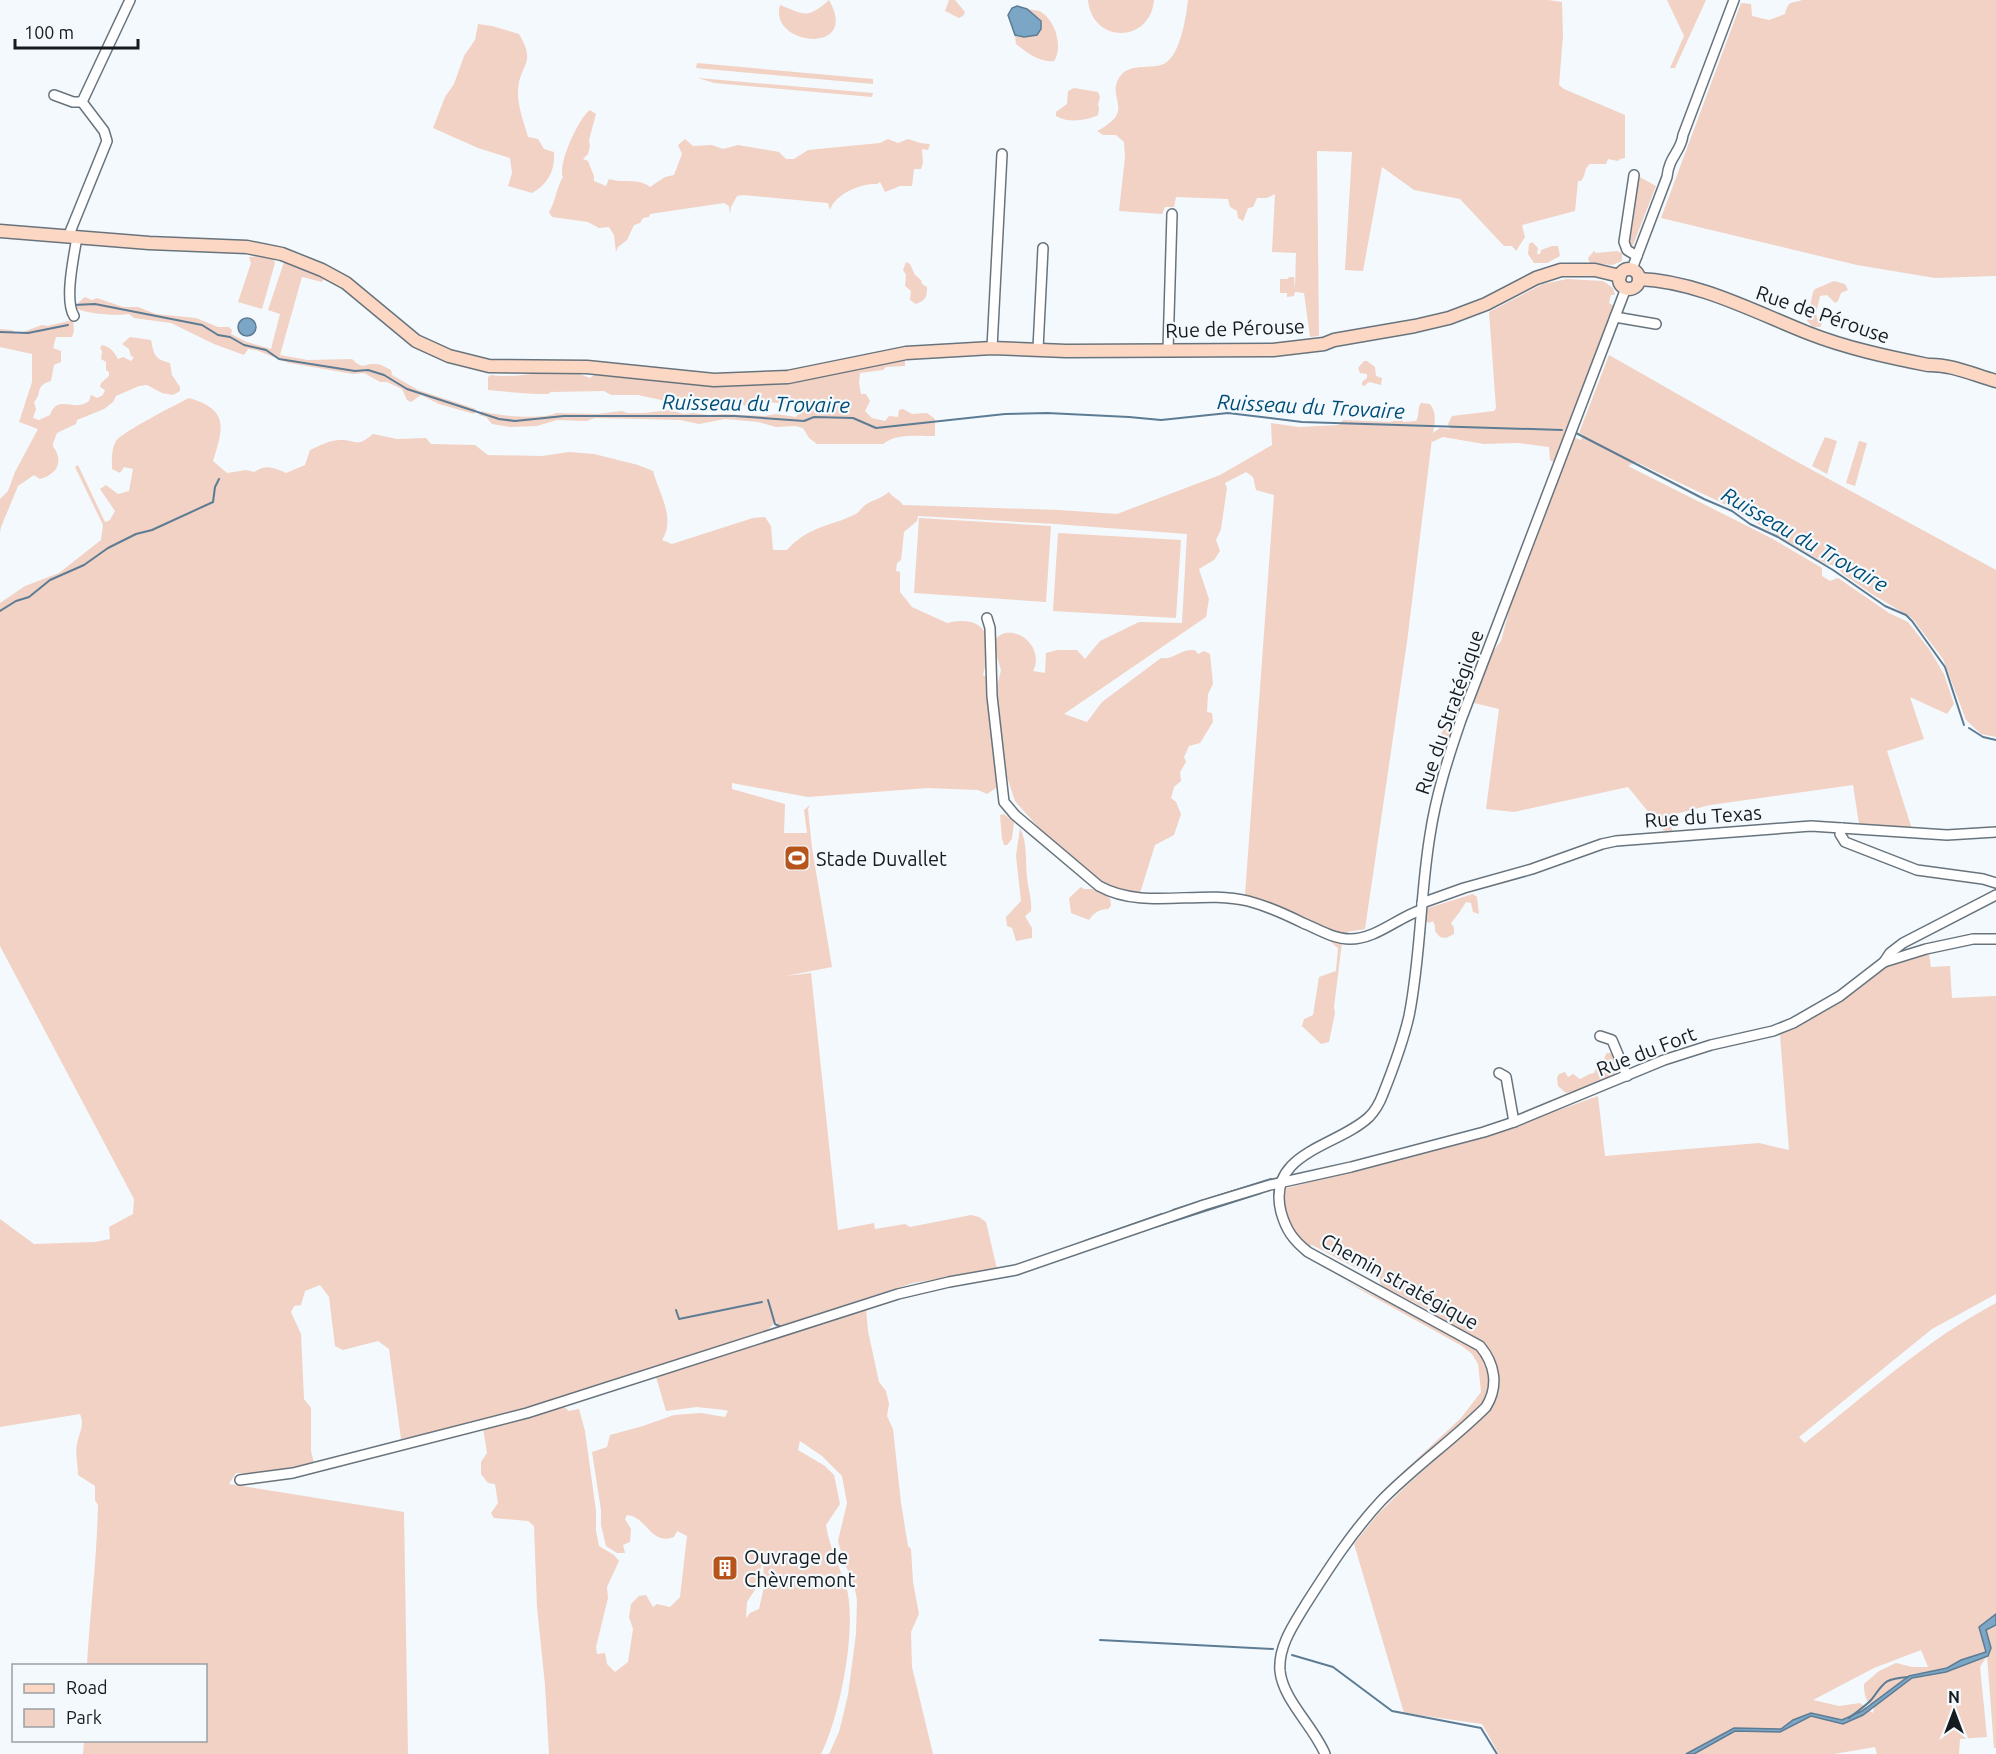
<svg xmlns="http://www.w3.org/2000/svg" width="1996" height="1754" font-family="Ubuntu,sans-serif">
<rect width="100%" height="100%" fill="#f4f9fd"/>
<g fill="#f1d2c4" fill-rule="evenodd">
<path d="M829,0C861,56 768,46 780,5C804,14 807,20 829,0Z"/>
<path d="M949,0H955L965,12L963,16L959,18L945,11Z"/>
<path d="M1088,0H1154C1150,44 1092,44 1088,0Z"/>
<path d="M1188,0H1548L1562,2L1563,36L1559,85L1564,89L1625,115V158L1620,159L1618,161L1608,159L1606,164H1590L1586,168L1584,176L1581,181H1578L1575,211L1522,225L1525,237L1516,251L1512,246H1504L1460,199L1414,190L1382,167L1363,271L1345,270L1352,152L1317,151L1319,336L1310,337L1304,293L1295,292L1294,296L1287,297V293H1280V279H1288L1289,277H1294L1295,289L1296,253L1272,252L1275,194L1267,198H1257L1253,207L1248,208L1243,221L1238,218L1237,211L1230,207L1228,199L1176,197L1174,207H1165L1162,214L1119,211L1125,157L1124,142L1116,135H1103L1097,131C1137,110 1106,99 1119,78C1128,63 1146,69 1161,65C1180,60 1186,17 1188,0Z"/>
<path d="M1667,0H1706L1675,68H1670L1684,36Z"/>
<path d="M1802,0H1996V276L1935,278L1857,265L1661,218L1741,3L1751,4L1752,16L1769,20L1785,14C1789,0 1790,4 1802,0Z"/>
<path d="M1027,9C1031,10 1038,10 1041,12C1056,21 1063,48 1054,61C1040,63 1026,52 1016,44L1015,36L1024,37L1041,22Z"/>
<path d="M478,24L492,26L519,34C538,66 518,63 518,94C518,107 524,123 528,137L538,139L544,149L554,152C555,171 548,184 532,193L508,186L512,173L510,158L478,148L433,128L445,97L454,84L464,56L475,40Z"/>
<path d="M697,63L873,79V84L696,68Z"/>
<path d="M698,78L873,93L872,97L714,83Z"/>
<path d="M1074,88L1098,92L1100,97L1098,104L1099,109L1098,115C1086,121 1068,123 1056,116V112L1067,104L1068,91Z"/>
<path d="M590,110L596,114L589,140L590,146L588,154L583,159L588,161L594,176V181L606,186L609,179C624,184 637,177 650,187L665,177L674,175L682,154L678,145L685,139L693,146L712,145L723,149L738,145L779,152L786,159H794L808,150L880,143L888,139L898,143L908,139L920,143L930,144L928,150L922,149L923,163L921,169H914L912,186H900L885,192L880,182L877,184C861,183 835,194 830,210L828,203L743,195L737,196L731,207L730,214L729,206L724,203L650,214L649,217L643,218L640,223L634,225L627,240L618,247L616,252L614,235L609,227L599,228L588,222L552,217L549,212C556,201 556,188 563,177C557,165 579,117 590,110Z"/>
<path d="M1638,176L1656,186L1633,245L1630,246C1627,234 1636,191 1638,176Z"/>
<path d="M1532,242L1538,248L1537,254H1540L1541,250L1552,246H1558L1560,256L1547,263H1534L1528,254L1529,244Z"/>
<path d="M1594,251L1596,253L1617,251L1622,253V261L1612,265L1590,263L1588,258Z"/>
<path d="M261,256L273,258L275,263L262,309L238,302L251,263L249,257Z"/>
<path d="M284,262L325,277L322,282L302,277L280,355L308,360L352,359C364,371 363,363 376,364C381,364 387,368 391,370L392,375L418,390L476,409L474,414L439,404L421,395L411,402L407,400L402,389L387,382H380L364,373L353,374L289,363L256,350L248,349L244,355L214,344L171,323L134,318L129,314C118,316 85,314 76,308L79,302L85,297L92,300L97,298L123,307H138L156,314L196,318L218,327H229L232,330L231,334L247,342L271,349L280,314L268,310Z"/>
<path d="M906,262L910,264L915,275L921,280L922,284L927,287C927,297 926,300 916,304L910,300L911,291L905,286L906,275L903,270Z"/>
<path d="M1567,279L1603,281L1613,288L1615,295H1611L1609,303L1614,306L1555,463L1550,460L1549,447L1518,443L1484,444L1443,437L1432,442V439L1407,642L1365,929L1340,933L1308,919L1245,895L1274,495L1256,490L1253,477L1246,472L1225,483L1227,488L1221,529L1216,540L1220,551L1214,560L1199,569L1209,599L1206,617L1064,714L1087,722L1102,702L1161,658C1174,660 1179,649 1195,650L1198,654L1204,651L1210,654L1213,684L1208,694L1207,712L1212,713L1213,722L1200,743L1189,746L1184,757L1186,762L1180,772L1181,781L1174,787L1171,798L1176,802L1181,814L1174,835L1155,845L1140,893L1114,888L1092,875L1047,837L1015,801L1007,777L998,718L996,691L1001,670L992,641C996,639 1000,634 1005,633C1026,630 1043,653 1033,671L1045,673L1046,653L1057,650H1077L1085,659L1100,641L1139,622L1182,623L1187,534L1055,524L918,516L917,521L904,532L901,560L897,563L896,571L900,572V592L912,607L947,623C955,621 963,620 971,622C995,629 988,656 983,675L988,678L991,731L998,778L996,788L987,794L978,790L928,788L808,797L732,783V789L785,804L784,833H807L804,810L810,805L808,809L812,848L832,967L785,976L811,973L838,1230L874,1223L875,1229L905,1224L910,1227L971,1215L979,1217L986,1222L997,1269L913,1283L779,1326L776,1321L762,1336L564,1398L433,1434L401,1439L389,1349L378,1341L343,1350L335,1346L329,1297L320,1285L305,1291L301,1305L294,1306L291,1312L301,1334L304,1399L311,1408V1451L314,1463L260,1474L236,1473L229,1484L404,1512L408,1754H83L84,1741L206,1740V1666L87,1665C90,1612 97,1558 98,1505L95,1500V1486L78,1475C78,1465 75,1453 77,1444C79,1433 85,1425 80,1414L0,1427V1219L34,1244L95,1242L110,1239L109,1227L133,1214L134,1199L0,946V603L25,586L59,573L101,540L103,525L75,467L78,465L105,522L110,520L115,511L100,489L106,485L118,494L129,491L133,469L124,467L120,473L112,469C112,459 111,450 116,441C122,432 177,404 189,398C230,410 223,428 213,461L227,473L246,470L254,472C265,464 274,467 286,473L305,465L310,450C319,446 330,440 340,440C358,440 356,448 373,434L397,439L426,438L431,444L475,445L488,455L542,456L569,452L594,454L638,465L653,471C659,493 676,519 662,540L672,544L753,518L765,517L771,526L773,550H787C809,526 828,527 854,515C859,513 860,509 864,506C871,500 881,499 889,492C893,498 899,499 903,505L1059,510L1117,514L1220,475L1272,445L1271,423L1299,427L1339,425L1343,420L1390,422L1402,419L1403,422L1416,421C1420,415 1417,408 1421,403L1430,404C1437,414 1435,421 1433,433L1440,428L1450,429L1448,424L1452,416L1494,411L1496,408L1489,312L1543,284Z"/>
<path d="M1834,281L1845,284L1848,290L1841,293L1838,301L1835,303L1827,295L1820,296L1816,313L1817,318L1822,322L1821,327H1813L1807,321L1813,292L1815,289Z"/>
<path d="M73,320L74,331L72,337H56L53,348L61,351V362L54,365L51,381C34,386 43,393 34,402L36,409L33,418L39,420L50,415C58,393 74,413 89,401L91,395L97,398L103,395L105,390L100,387L101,383L109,376V372L106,370V362L101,359L102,351L100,348L102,345C111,347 114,352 118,359L123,357L131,361L134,357L131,356L129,349L122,344L130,337L151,340C154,354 154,359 170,363L172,375L180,387V391L173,395L162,393L147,385L139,386L116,396L113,402L104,409L77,420L76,424L57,433C56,435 54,442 53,443C53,449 55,448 57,453C62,467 53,475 40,479L34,475L18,486L1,527L0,533V499L8,491L15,472L38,429L19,422L32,382V354L0,347V329L12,330L17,334L42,325L48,326Z"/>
<path d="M1609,355L1792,459L1996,570V737L1981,734L1966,720L1943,659L1912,618L1872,594L1843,574L1836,566L1826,564L1724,504L1636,462L1628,466L1771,538L1822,568V576L1830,581L1838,578L1889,613L1908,622L1929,649L1944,674L1954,704L1947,714L1910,697L1924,739L1887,751L1912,829L1859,824L1853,785L1710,805L1668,816L1674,836H1668L1628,787L1514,812L1486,809L1499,709L1474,703L1491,654L1501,641L1512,600L1523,569L1575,438L1581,440L1583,435L1579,433Z"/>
<path d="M900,359L905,361V366L886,367L883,370L860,373L859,383L861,394H866L870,401L865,411L872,418L885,421L889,416L898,417L899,410L903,409L912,414L927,413L935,419V436C919,436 896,433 883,444H817L809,438L803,428L795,426L776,427L758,422L725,419L699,424L680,420L595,418L586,421L557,420L537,426L510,427L492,424L486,417L479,415L482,411C496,416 543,420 556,413L597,414L622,411L627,413H644L669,410L684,414L693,413L709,415L724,414L765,416L776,414L796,417L802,410V405L796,401L788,404L766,402L760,406L749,407L741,404H718L700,399L677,398L666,401L638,395H611L604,391L551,392L548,394C527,394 508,392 488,390V377L491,375C524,380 558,363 590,378L594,375L656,378L697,384Z"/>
<path d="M1364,361H1367L1375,367L1376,376L1382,378L1381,385L1369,382L1364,386L1362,385V382L1367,378V374L1360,373L1358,368Z"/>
<path d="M1825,437L1837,441L1827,474L1812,466Z"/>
<path d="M1859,441L1867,443L1855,486L1846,483Z"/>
<path d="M919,518L1051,526L1046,602L914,593Z"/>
<path d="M1058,533L1181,540L1176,618L1053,611Z"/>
<path d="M1465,681H1472L1449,740L1439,739Z"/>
<path d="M1004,814L1014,822L1012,839L1007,845H1004L1002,839L1000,815Z"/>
<path d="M1020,828C1028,844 1025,860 1027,877C1028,889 1032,899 1031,911L1025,916L1032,928V938L1016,941L1012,928L1007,926L1006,917L1021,901L1016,856Z"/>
<path d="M1081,887L1084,889H1094L1110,898L1111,906L1108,909C1099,909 1094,913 1089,920L1071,913L1069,898Z"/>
<path d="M1473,894L1477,897L1479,914L1473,912L1471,903L1466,902C1461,910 1457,916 1451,923L1454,928V934L1446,938L1440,937L1435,931V926L1433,921L1429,923L1425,920L1424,914L1428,908Z"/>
<path d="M1327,939L1342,942L1334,1007L1335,1013L1329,1042L1321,1044L1302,1026L1304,1019L1313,1015L1319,977L1336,971L1338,948Z"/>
<path d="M1929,954L1931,967L1950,966L1952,998L1996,996V1294L1932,1329L1799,1437L1805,1443C1867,1394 1926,1340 1996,1303V1748H1994L1987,1656L1980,1667L1987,1737L1960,1739L1959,1754H1877L1875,1747L1834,1754H1499L1482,1724L1404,1713L1354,1544L1377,1515L1407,1485L1472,1427L1492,1403L1496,1367L1456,1330L1434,1313L1381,1285L1378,1274L1354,1267L1312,1245L1309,1246C1287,1231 1284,1217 1284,1191L1287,1188L1484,1137L1598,1096L1605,1156L1759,1143L1789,1150L1780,1035L1824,1012L1878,970ZM1921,1650L1928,1667H1912L1896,1663L1879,1671L1864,1684C1864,1695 1866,1702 1874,1708L1873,1713L1860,1703L1839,1706L1813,1700L1874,1668Z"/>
<path d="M1607,1053H1613C1627,1081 1607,1071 1597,1086L1566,1093L1558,1086L1557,1078L1559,1074L1565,1072L1568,1077L1573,1074L1580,1079C1585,1077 1588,1074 1594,1073L1597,1066L1604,1061L1605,1056Z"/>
<path d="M1341,1279C1375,1296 1409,1312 1443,1329C1451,1334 1473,1349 1480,1350C1491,1370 1490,1378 1486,1400L1364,1511L1391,1483L1461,1418L1481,1392L1478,1364L1472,1354L1462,1346Z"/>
<path d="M866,1308L868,1331L879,1382L886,1391L889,1404L887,1416L893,1429L901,1503L908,1546L911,1549L913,1582L919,1614L911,1632L912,1667L933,1754H829L839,1732L848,1695L856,1634L857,1600L854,1584L844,1562L838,1541L847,1503L842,1476L822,1456L800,1441L798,1450L825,1466L834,1475L840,1504L826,1525C829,1547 839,1565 846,1586C858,1625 840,1717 821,1754H549L545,1685L537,1607L534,1526L528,1521L494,1518L491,1513L498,1503L495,1484L488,1483L481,1474V1462L487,1453L483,1428L562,1405L569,1411L579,1409L585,1431L596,1511V1531L599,1546L614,1555L619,1561L607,1587L608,1598L596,1647L597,1654L605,1653L607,1664L615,1672L628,1662L633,1629L629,1617L631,1604L639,1596L646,1595L653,1607L657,1604L670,1607L680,1597L687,1536L677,1531L674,1537C650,1546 648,1517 627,1515L625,1519L631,1529L630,1542L623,1545L625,1553H617L606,1546L601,1525V1510L592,1452L607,1447L610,1435L643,1426L674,1415L701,1413L725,1417L728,1411L725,1410L697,1407L666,1411L656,1377ZM763,1558L764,1587L759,1609L750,1613L746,1618L747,1602L758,1585Z"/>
</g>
<g fill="#7ca6c6" stroke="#5d7c94" stroke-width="1.5">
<path d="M1017,6L1027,9L1041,21V29L1037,35L1024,37L1015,35L1008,15L1012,8Z"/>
<circle cx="247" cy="327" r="9"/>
<path d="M1996,1614V1625L1986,1630L1991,1648L1988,1656L1946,1672L1912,1678L1863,1715L1843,1724L1811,1716L1780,1732L1735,1731L1694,1754H1686L1734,1728L1781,1729L1793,1720L1811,1713L1842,1720L1862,1711L1909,1676L1947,1668L1961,1660L1986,1652L1979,1627Z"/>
</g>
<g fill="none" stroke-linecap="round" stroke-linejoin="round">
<g stroke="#5d7c94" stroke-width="2">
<path d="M73,305L95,304L202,325L218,335L230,337L244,345L266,350L279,359L355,371L368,370L384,375L407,389L499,419L515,421L564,416H735L804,421L814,417L853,418L876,428L1005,414L1047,413L1129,417L1161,420L1228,413L1302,422L1562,430"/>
<path d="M0,332L28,333L68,325"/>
<path d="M1576,433L1704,499L1732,511L1750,524L1778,537L1833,570L1885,606L1906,615L1912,621L1945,667L1964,725"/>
<path d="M0,611L16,601L29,597L50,580L84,565L108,548L136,534L152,530L213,502L215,487L219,479"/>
<path d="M1969,728L1983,737L1996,740"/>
<path d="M1173,1210L1271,1179"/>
<path d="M1155,1227L1261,1193"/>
<path d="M1085,1241L1162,1214"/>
<path d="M897,1290L927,1283"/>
<path d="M768,1300L775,1324L781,1327"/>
<path d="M676,1310L679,1319L762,1302"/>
<path d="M1100,1640L1273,1649"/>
<path d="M1292,1655L1333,1667L1392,1711L1481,1728L1497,1754"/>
<path d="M1849,1718C1856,1712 1866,1706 1872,1699C1885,1681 1885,1679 1908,1677"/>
</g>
<g stroke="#68747d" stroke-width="12">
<g id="street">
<path d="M54,95L73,102H82"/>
<path d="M1634,175L1624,242L1627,250L1637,256"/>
<path d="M68,237L107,141L104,131L82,102L130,0"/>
<path d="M1632,269L1667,177C1669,156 1681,152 1683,135L1734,0"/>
<path d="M74,316C64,300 74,256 77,237"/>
<path d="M1615,317L1656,324"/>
<path d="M992,348L1002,154"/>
<path d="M1038,349L1043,248"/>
<path d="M1168,350L1172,214"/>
<path d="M987,618L990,628L992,696L1004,802L1015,815L1099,886C1144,911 1200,889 1248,901C1267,906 1285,914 1303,923C1318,929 1333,939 1350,939C1376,939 1397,918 1421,910"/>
<path d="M1842,828L1840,834L1845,842L1917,870L1983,879L1996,883"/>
<path d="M1422,903L1464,888L1532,869L1602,844L1616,841L1811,826L1947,835L1996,832"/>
<path d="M1884,962L1926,949L1973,939H1996"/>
<path d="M1600,1036L1612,1040L1627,1076"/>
<path d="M1499,1073L1506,1077L1514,1122"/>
<path d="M240,1480L293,1473L527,1413L898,1294L949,1282L1016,1270L1204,1205L1270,1185L1351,1167L1484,1132L1514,1122L1664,1060L1711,1045L1773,1031L1793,1023L1840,996L1884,962L1890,953L1903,943L1996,895"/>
<path d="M1325,1754C1314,1727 1283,1700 1280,1671C1278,1646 1294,1624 1306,1604C1329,1568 1352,1532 1381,1501C1414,1467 1453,1440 1486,1407C1499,1386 1495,1364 1480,1346L1308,1252C1293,1240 1286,1230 1281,1212C1266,1152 1337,1147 1369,1117C1375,1111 1380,1102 1383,1094C1393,1069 1403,1042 1409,1016C1421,956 1420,895 1430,835C1436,795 1448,758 1461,720L1626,288"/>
</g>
</g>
<g stroke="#68747d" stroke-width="15">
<g id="secondary">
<path d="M0,231L149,243L247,247L282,254L322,270L346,283L416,341L449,356L489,366L587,367L714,380L788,377L906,353L992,348L1066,351L1273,350L1324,344L1334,340L1415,326L1449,318L1486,304L1536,278L1561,270H1595L1620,276"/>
<circle cx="1629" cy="279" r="10"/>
<path d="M1639,279C1697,281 1755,312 1808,333C1846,348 1888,357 1928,365C1951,364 1974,375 1996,381"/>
</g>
</g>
<use href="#street" stroke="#fff" stroke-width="9"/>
<use href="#secondary" stroke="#fcd7c3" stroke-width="12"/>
</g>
<defs>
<g id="stadium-square" transform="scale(1.35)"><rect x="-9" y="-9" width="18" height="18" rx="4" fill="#b7541c" stroke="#f4f9fd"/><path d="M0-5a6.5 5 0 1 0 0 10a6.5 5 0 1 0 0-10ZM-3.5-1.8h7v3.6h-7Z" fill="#fff"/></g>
<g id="building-square" transform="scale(1.35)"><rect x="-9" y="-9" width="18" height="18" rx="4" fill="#b7541c" stroke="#f4f9fd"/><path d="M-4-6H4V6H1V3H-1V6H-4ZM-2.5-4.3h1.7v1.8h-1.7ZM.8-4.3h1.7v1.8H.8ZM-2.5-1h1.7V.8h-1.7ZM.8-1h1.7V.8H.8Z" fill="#fff"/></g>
</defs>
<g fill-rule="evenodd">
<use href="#stadium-square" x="797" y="858"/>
<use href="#building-square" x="725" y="1568"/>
</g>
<g text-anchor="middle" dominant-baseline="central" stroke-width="4.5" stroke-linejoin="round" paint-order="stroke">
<g font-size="20" fill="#161b1f" stroke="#f4f9fd">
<text transform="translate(1823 314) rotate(19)">Rue de Pérouse</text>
<text transform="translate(1235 328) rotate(-2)">Rue de Pérouse</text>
<text transform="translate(1449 712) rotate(-71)">Rue du Stratégique</text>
<text transform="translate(1703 816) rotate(-4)">Rue du Texas</text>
<text transform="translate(1646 1051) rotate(-21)">Rue du Fort</text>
<text transform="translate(1400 1281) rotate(29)">Chemin stratégique</text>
</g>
<g font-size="20" fill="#161b1f" stroke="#f4f9fd" text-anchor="start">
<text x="816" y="858">Stade Duvallet</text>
<text x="744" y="1556">Ouvrage de<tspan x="744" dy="23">Chèvremont</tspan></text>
</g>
<g font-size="21" font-style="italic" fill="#004d77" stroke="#f4f9fd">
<text transform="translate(756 403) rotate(1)">Ruisseau du Trovaire</text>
<text transform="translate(1311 406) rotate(3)">Ruisseau du Trovaire</text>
<text transform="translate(1805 539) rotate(30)">Ruisseau du Trovaire</text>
</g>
</g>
<rect x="12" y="1664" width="195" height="78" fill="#f4f9fd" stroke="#9ba0a4" stroke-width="1.5"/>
<rect x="24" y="1684" width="30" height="9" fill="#fcd7c3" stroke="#9ba0a4" stroke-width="1.5"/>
<text x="66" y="1694" font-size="18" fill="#161b1f">Road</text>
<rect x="24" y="1709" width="30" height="18" fill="#f1d2c4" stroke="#9ba0a4" stroke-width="1.5"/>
<text x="66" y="1724" font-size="18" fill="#161b1f">Park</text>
<g transform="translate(1954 1712)" stroke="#f4f9fd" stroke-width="4.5" paint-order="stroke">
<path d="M0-4.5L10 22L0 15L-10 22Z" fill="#161b1f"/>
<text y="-9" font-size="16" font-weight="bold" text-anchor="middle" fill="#161b1f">N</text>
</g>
<path d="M15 39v9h123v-9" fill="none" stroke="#161b1f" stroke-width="3"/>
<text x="24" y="39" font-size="18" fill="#161b1f" stroke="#f4f9fd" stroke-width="4.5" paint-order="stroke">100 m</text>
</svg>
